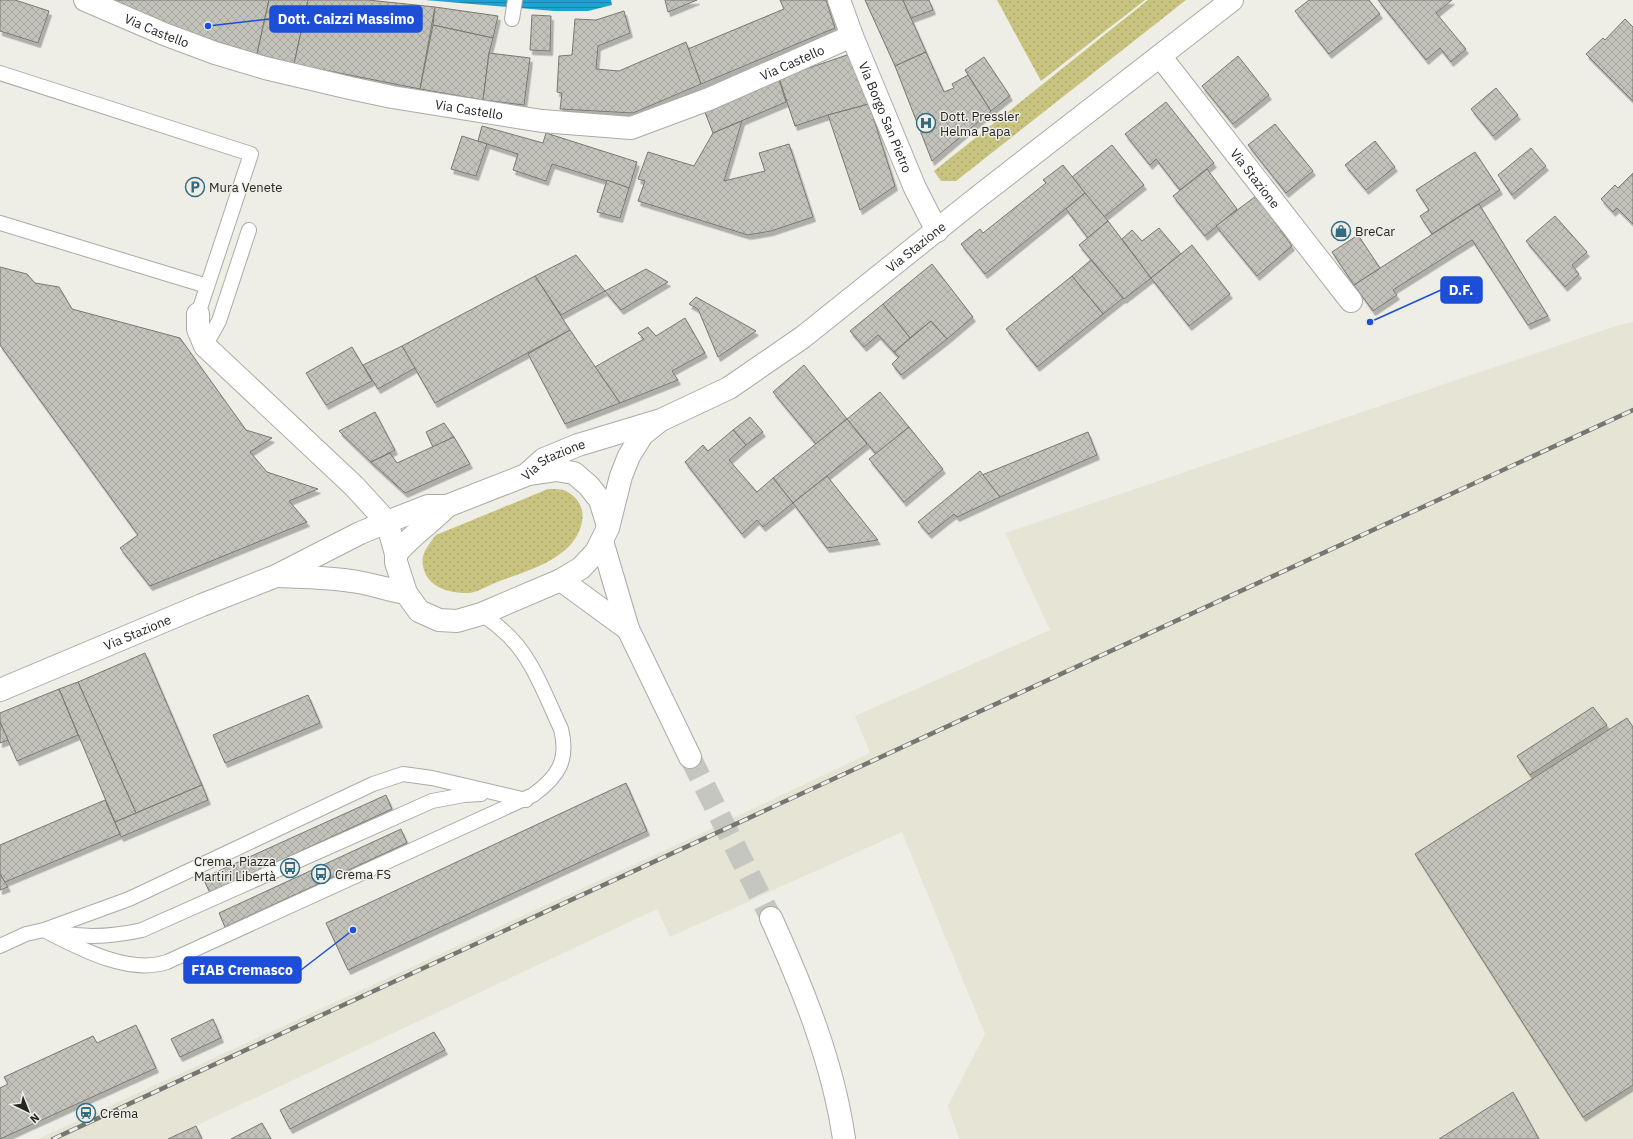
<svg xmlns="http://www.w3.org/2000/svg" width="1633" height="1139" font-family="'IBM Plex Sans',sans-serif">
<defs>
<pattern id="grass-dots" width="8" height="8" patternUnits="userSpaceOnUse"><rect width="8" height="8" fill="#c8c37e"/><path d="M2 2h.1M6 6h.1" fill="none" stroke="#aca76d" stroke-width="1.8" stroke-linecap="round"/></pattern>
<pattern id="water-rules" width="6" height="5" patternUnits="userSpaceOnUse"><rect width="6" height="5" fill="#20a2d1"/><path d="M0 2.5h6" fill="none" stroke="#1c84a9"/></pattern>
<pattern id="building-cross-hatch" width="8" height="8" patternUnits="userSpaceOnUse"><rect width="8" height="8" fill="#c2c2bb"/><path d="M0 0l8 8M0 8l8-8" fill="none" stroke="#a7a7a0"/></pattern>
<filter id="shadow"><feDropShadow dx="2.5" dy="4.5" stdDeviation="0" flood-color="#0004"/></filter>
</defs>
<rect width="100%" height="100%" fill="#eeeee7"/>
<path fill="#e5e4d5" d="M1633,322V1139H959L948,1106L985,1034L902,832L670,937L657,909L168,1139H38L702,833L870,753L855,716L1050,630L1005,533L1616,326Z"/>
<g fill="url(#grass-dots)">
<path d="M997,0H1145L1041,81Z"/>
<path d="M1148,0H1186L956,181H941L934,171Z"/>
<path d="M548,489C554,489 562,489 566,491C593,505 583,536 564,551C545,567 517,574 495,583C487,586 478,592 469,593C455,594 433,589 426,575C418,558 425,549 436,535Z"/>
</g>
<path fill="url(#water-rules)" d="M425,0H611L612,5L588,11H554Z"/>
<g fill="url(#building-cross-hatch)" stroke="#797972" filter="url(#shadow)">
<path d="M0,0H15L49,11L38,43L0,31Z"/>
<path d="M103,0H269L257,54L189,33Z"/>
<path d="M269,0H308L294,64L257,54Z"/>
<path d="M308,0H368L435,7L420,89L294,64Z"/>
<path d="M665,0H697L668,12Z"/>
<path d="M780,0H826L835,28L701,84L688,49L784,9Z"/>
<path d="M865,0H903L926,52L895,66Z"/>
<path d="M903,0H929L933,10L911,18Z"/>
<path d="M1309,0H1369L1380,14L1329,54L1295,11Z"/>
<path d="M1378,0H1452L1436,13L1466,49L1451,62L1440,48L1426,60Z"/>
<path d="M435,7L498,16L493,38L433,25Z"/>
<path d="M624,11L630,33L598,46L596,69L619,71L686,42L701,84L633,113L560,109L562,93L557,92L559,56L572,55L575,19L596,20Z"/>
<path d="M532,15L551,16L550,51L530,50Z"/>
<path d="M1625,19L1633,27V101L1586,54L1603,38L1605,40Z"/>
<path d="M433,25L493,38L489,53L483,100L420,89Z"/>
<path d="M926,52L944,92L954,88L952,84L968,75L991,111L932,161L895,66Z"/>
<path d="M489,53L530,58L524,105L483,100Z"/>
<path d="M853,53L869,104L828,115L795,126L779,78Z"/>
<path d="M1238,56L1269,95L1233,124L1202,86Z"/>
<path d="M984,57L1010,96L991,111L965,70Z"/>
<path d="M778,76L786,102L713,133L703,107Z"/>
<path d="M1496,88L1518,115L1493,136L1471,109Z"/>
<path d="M1166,102L1214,163L1180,190L1156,159L1150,165L1125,134Z"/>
<path d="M869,104L895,186L860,210L828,115Z"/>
<path d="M742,121L724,181L765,171L759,153L789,144L813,217L771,231L748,235L638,201L645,181L638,179L648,152L694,166L713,133Z"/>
<path d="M1275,124L1313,171L1286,193L1248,145Z"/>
<path d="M482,126L543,143L546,133L637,162L629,188L552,164L546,181L513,170L518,154L478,141Z"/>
<path d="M462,136L487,144L476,176L451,169Z"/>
<path d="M1375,141L1395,167L1366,190L1345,165Z"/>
<path d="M1112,145L1144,185L1104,217L1072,177Z"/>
<path d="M1531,148L1546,166L1512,195L1498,175Z"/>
<path d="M1475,152L1500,190L1432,234L1420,216L1429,210L1416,190Z"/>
<path d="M1063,165L1085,193L985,274L961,244L980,229L983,233L1046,183L1043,180Z"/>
<path d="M1207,169L1237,209L1205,236L1173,196Z"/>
<path d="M1633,173V224L1617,208L1613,212L1601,199L1615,185L1618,188Z"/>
<path d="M607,180L629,188L620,218L597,212Z"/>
<path d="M1085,193L1108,221L1088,238L1066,209Z"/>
<path d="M1256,196L1292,246L1257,276L1216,226Z"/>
<path d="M1479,204L1548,316L1528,325L1472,240L1393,290L1397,295L1373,311L1354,285Z"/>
<path d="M1555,216L1587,252L1572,265L1579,274L1565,287L1526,241Z"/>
<path d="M1108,221L1151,278L1124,299L1079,245Z"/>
<path d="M1159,228L1181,254L1151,278L1122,239L1132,230L1142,241Z"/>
<path d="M1358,235L1380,268L1354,285L1332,252Z"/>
<path d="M1192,245L1230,294L1189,326L1151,278Z"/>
<path d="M576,255L605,291L561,315L535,276Z"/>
<path d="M1091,260L1123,298L1103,314L1072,276Z"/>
<path d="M932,264L973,317L947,339L931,321L910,338L883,304Z"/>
<path d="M0,267L27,274L35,283L59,287L72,309L180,338L246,430L272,438L250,452L267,472L318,489L289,501L307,522L150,586L120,548L138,535L0,345Z"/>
<path d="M646,269L668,282L621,310L605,291Z"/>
<path d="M535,276L570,330L435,403L402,346Z"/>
<path d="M1072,276L1103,314L1037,367L1006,329Z"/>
<path d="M696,297L756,331L718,357L698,309L689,304Z"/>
<path d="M883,304L910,338L894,352L878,335L864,347L850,331Z"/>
<path d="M685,318L705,353L672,371L678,380L620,403L595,367L644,339L638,333L648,327L656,336Z"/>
<path d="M931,321L947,339L901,375L892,364L899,357L894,352Z"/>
<path d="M570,330L620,403L565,424L528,354Z"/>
<path d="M402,346L415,368L378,389L363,365Z"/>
<path d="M352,347L372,381L326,405L306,373Z"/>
<path d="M804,365L847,419L816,444L773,392Z"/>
<path d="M880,392L909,427L876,454L847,419Z"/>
<path d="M375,412L395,450L371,462L339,431Z"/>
<path d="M750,417L763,432L746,445L733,430Z"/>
<path d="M847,419L867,444L793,503L773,478Z"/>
<path d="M444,423L454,437L433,447L426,432Z"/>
<path d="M909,427L943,469L904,502L869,459Z"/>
<path d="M733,430L746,445L729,460L757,492L773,478L793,503L763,527L757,520L742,534L685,462L703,445L708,451Z"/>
<path d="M1088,432L1097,455L1000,497L982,475Z"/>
<path d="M454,437L470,464L405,493L371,462L390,453L397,463Z"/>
<path d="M980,471L1000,497L957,517L954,514L929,534L918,522Z"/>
<path d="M827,476L878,540L827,548L793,503Z"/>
<path d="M145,653L202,785L136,813L78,682Z"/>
<path d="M78,682L136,813L115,822L59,689Z"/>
<path d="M59,689L78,735L17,761L0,722V713Z"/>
<path d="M308,695L320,723L225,763L213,735Z"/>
<path d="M1593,707L1607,725L1530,775L1517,756Z"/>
<path d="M1627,718L1633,727V1085L1583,1117L1415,854Z"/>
<path d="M0,722L8,740L0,743Z"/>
<path d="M626,783L647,831L348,970L326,923Z"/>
<path d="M202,785L208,800L121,837L115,822Z"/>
<path d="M386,795L392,809L210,893L203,878Z"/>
<path d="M105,800L120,834L5,882L0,874V845Z"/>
<path d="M401,829L407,843L225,927L219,913Z"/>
<path d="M0,874L8,887L0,890Z"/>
<path d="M213,1019L221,1038L180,1057L171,1039Z"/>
<path d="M136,1025L156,1068L0,1139V1088L8,1084L4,1077L93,1036L97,1043Z"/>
<path d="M434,1032L445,1050L290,1129L280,1110Z"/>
<path d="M1513,1092L1539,1139H1439Z"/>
<path d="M262,1123L271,1139H231Z"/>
<path d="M196,1126L202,1139H168Z"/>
</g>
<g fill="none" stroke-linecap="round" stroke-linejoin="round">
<path stroke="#c6c6c0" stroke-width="22" stroke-dasharray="22 11" stroke-linecap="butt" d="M690,757L771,918"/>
<g stroke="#ababa5" stroke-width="16">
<g id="service">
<path d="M512,19L515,0"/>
<path d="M0,73L251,154L198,314"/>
<path d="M0,223L207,286"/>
<path d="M205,346L219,321L249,230"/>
<path d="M44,930C79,948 128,975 167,962L533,795C558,777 569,760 561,729C545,695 531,653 501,629C495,623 488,619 481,614"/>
<path d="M60,933C87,938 116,936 142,930L432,801L464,795L481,794"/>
<path d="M0,946L26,934L44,930L129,899L373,784L403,774L432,778L526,800"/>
</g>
</g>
<g stroke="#ababa5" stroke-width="24">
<g id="minor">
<path id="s1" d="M85,0L164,34L215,53L265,68L350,88L392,97L542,121L631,128L709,99L852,36"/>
<path id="s2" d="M839,0L852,36L915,188L937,231"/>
<path id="s3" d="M1160,56L1351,301"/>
<path d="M198,314V329L205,346L354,486L387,522"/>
</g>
</g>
<g stroke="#ababa5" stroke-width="24">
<g id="tertiary">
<path d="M528,474L556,470L574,473L589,486L600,500L608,526"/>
<path d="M387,522L396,554V562L406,593L419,611L439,620L457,621L481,614L561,580L581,568L596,552L608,528L621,476L629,456L642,435L657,423"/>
<path d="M602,541L628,629L690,757"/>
<path d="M396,554C411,535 431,523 447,506"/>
<path d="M277,576C304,577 331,577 358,582C374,585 390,590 406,593"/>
<path d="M561,580L628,629"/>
<path id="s4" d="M0,690L202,605L276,576L360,533L387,522L428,506H447L526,475L544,459L578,445L661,420L729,388L803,337L978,197L1232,0"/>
<path d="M771,918C803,989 833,1062 844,1139"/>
</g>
</g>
<use href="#service" stroke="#fff" stroke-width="14"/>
<use href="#minor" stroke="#fff" stroke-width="22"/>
<use href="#tertiary" stroke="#fff" stroke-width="22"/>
<g stroke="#777772" stroke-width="4.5">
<path id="rail" d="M53,1139L1633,410"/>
</g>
<use href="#rail" stroke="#eeeee7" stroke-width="3" stroke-dasharray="9" stroke-linecap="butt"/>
</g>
<defs>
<g id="hospital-ring" transform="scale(1)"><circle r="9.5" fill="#eeeee7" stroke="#316b84" stroke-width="1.5"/><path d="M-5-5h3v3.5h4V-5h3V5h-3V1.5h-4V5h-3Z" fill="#316b84"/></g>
<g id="parking-ring" transform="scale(1)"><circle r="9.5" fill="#eeeee7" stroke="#316b84" stroke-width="1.5"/><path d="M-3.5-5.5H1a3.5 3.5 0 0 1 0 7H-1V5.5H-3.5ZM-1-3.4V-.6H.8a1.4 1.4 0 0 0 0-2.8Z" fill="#316b84"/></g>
<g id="shop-ring" transform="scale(1)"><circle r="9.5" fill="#eeeee7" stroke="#316b84" stroke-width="1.5"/><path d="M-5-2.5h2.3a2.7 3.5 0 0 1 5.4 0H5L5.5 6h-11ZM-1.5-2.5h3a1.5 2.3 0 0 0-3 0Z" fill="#316b84"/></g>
<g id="bus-ring" transform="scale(1)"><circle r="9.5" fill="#eeeee7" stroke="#316b84" stroke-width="1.5"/><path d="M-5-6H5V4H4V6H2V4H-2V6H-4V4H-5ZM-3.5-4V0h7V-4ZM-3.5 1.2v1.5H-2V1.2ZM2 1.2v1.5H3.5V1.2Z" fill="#316b84"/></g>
<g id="station-ring" transform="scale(1)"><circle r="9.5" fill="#eeeee7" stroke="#316b84" stroke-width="1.5"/><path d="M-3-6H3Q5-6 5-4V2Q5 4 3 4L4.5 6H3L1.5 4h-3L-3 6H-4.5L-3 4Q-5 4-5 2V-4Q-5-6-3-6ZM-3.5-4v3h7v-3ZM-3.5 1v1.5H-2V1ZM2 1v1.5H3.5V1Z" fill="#316b84"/></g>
</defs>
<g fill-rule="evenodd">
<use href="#hospital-ring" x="926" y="123"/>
<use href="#parking-ring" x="195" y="187"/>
<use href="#shop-ring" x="1341" y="231"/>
<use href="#bus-ring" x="290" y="868"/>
<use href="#bus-ring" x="321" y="874"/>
<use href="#station-ring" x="86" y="1113"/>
</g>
<g text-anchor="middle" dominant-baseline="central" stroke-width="3" stroke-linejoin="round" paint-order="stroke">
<g font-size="13" fill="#252522" stroke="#eeeee7">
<text stroke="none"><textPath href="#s1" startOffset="78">Via Castello</textPath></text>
<text stroke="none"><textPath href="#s1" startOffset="738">Via Castello</textPath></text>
<text stroke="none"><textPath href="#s1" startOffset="401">Via Castello</textPath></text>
<text stroke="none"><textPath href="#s2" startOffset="126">Via Borgo San Pietro</textPath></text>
<text stroke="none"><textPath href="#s3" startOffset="155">Via Stazione</textPath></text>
<text stroke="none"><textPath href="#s4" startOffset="1027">Via Stazione</textPath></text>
<text stroke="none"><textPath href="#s4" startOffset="602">Via Stazione</textPath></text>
<text stroke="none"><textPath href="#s4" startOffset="149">Via Stazione</textPath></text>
</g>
<g font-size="13" fill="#252522" stroke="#eeeee7" text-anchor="start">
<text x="940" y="116">Dott. Pressler<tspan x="940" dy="15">Helma Papa</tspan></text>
<text x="209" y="187">Mura Venete</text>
<text x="1355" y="231">BreCar</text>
<text x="276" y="861" text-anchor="end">Crema, Piazza<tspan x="276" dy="15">Martiri Libertà</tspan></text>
<text x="335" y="874">Crema FS</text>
<text x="100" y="1113">Crema</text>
</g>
</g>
<path fill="none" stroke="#1d4ed8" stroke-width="1.5" d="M208 26L270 19M1370 322L1441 290M353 930L301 970"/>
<g fill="#1d4ed8" stroke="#eeeee7" stroke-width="1.5">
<circle cx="208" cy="26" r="4"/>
<circle cx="1370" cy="322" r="4"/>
<circle cx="353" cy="930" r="4"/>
</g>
<g fill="#1d4ed8" stroke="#1d4ed8" stroke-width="1.5">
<rect x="270" y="6" width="152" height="26" rx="4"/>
<rect x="1441" y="277" width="41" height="26" rx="4"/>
<rect x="184" y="957" width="117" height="26" rx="4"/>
</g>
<g font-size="14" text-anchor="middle" font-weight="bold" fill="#fff">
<text x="346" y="24">Dott. Caizzi Massimo</text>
<text x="1461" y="295">D.F.</text>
<text x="242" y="975">FIAB Cremasco</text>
</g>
<g transform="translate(28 1111) rotate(137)" stroke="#eeeee7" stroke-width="3" paint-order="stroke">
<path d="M0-3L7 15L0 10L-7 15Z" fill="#252522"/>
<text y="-6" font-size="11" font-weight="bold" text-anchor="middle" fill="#252522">N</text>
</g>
</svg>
